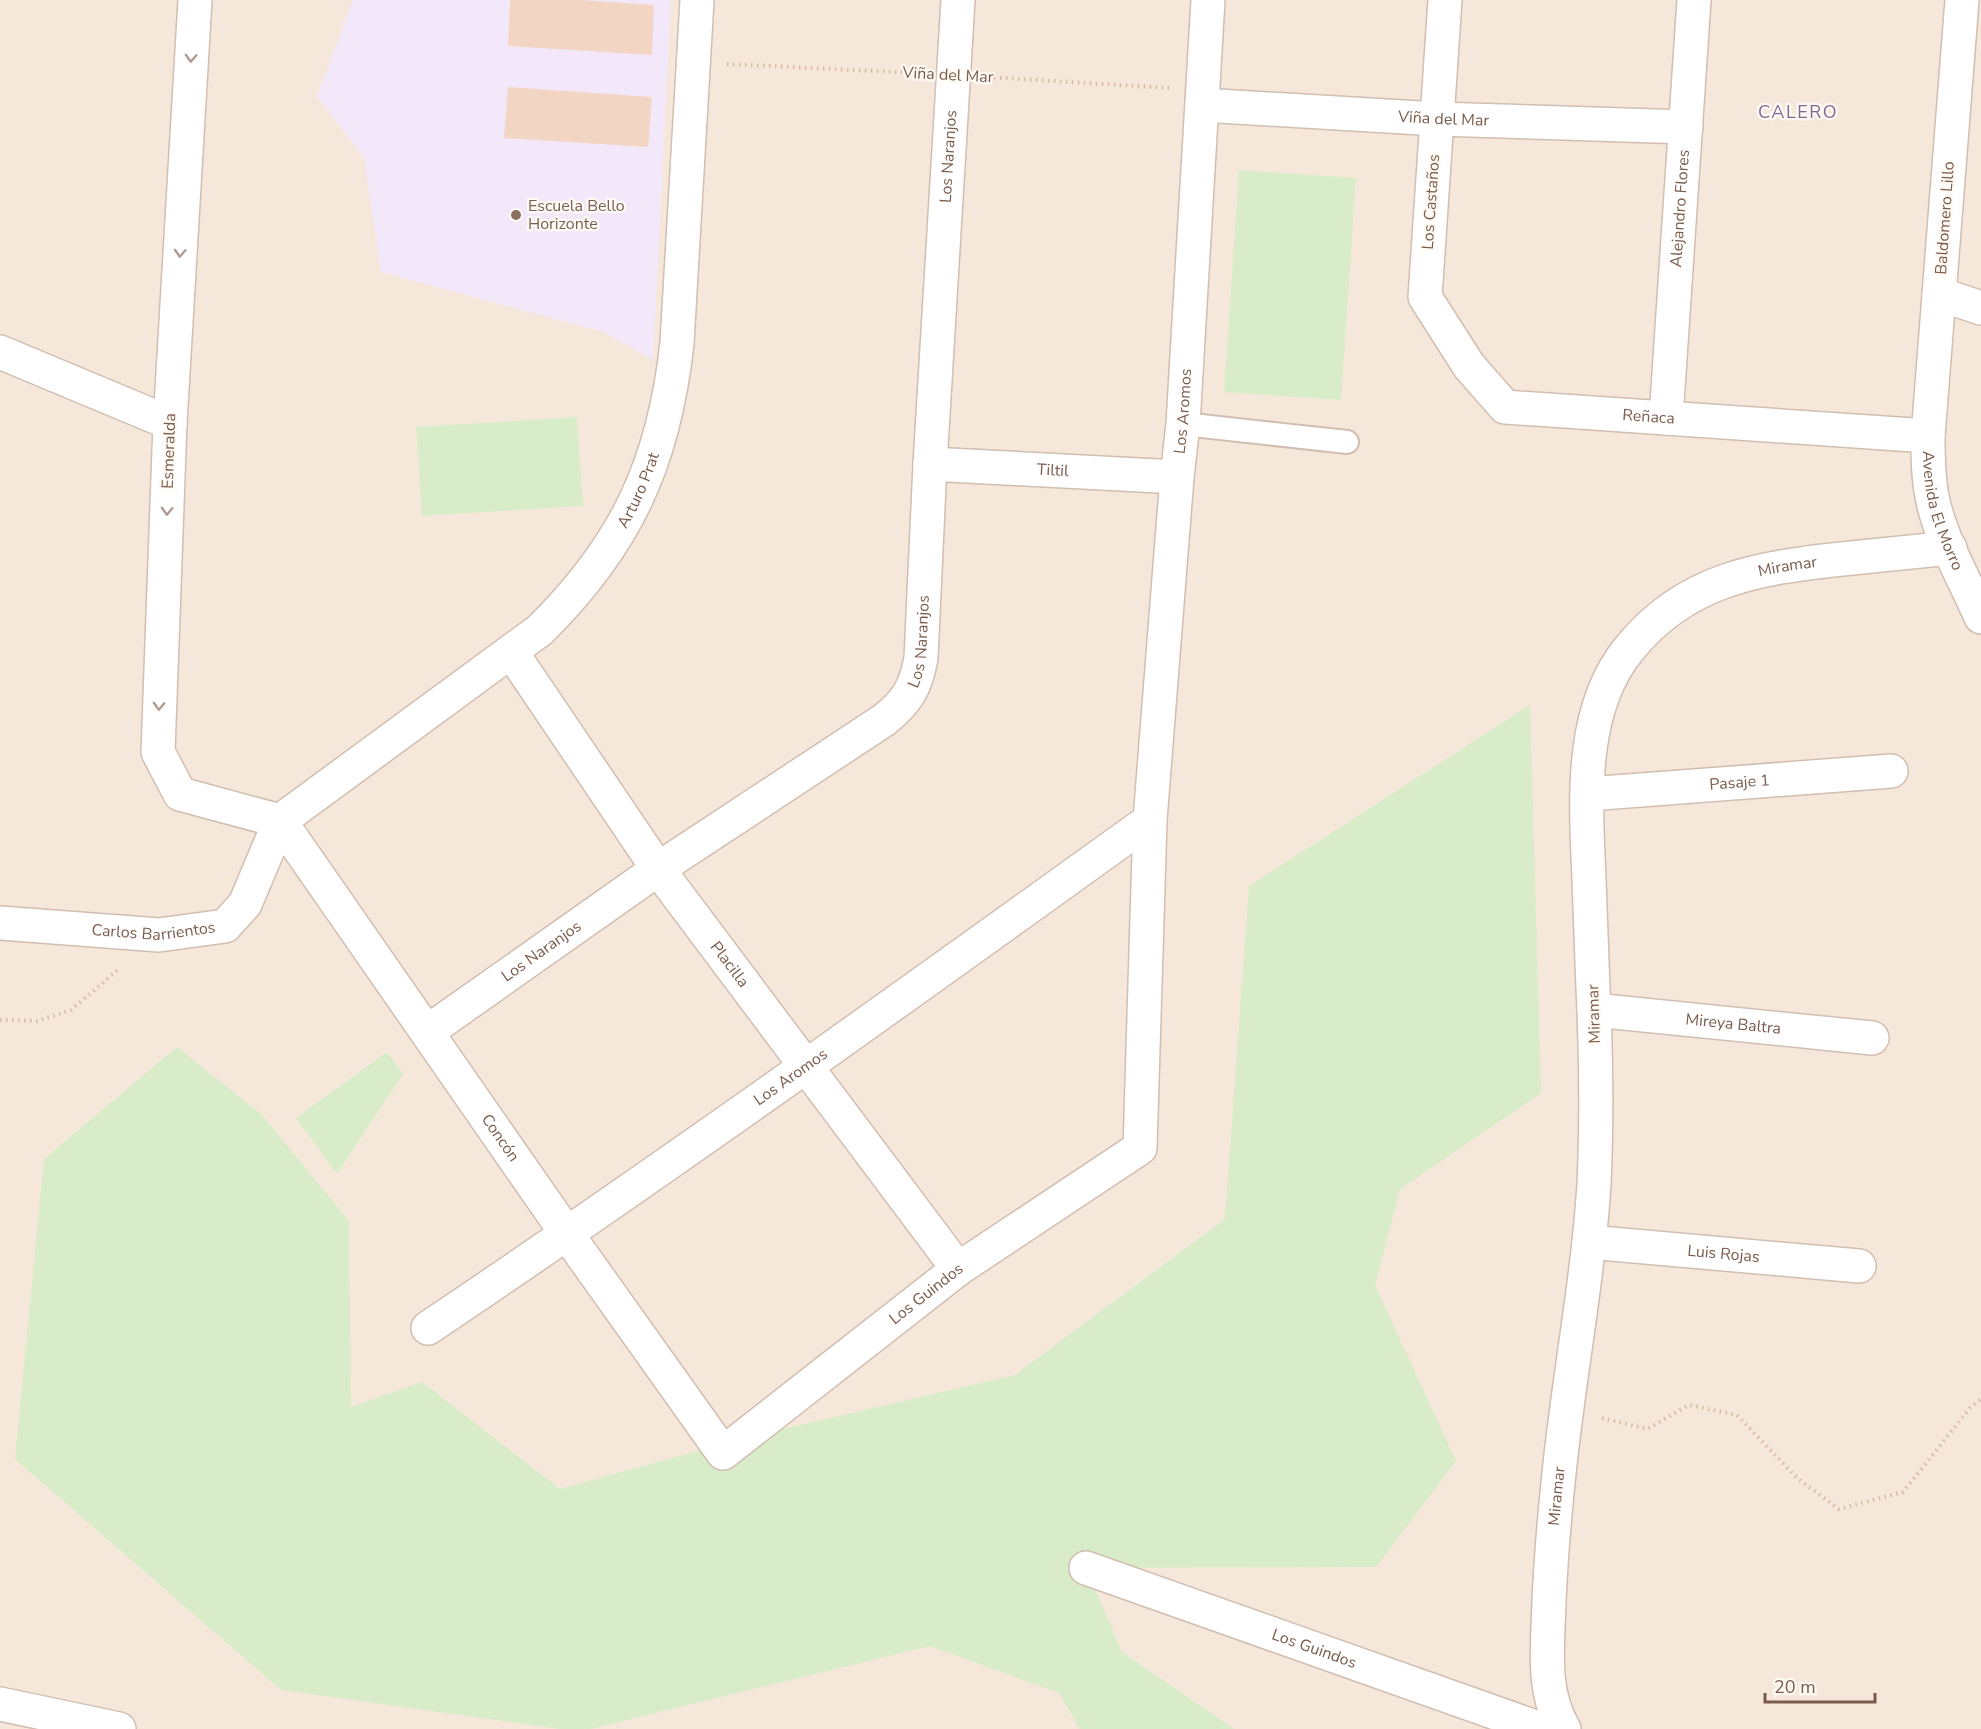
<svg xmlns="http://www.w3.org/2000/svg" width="1981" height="1729" font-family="'Nunito Sans',sans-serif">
<rect width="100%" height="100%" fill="#fdf6ec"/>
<rect fill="#f5e8da" x="0" y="0" width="1981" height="1729"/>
<path fill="#f3e8fa" d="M353,0H671L653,360L603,332L381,272L364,158L317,96Z"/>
<g fill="#d8ecc9">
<path d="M1239,170L1356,178L1341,400L1224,392Z"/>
<path d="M577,417L583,506L422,516L416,427Z"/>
<path d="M1530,705L1541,1093L1400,1189L1375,1285L1456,1461L1376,1567L1086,1568L1122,1652L1234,1729H1080L1059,1693L930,1646L590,1729H560L281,1690L15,1459L44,1159L177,1047L262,1115L349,1221L351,1407L422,1382L560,1489L741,1439L1015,1375L1225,1219L1249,886Z"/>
<path d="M387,1052L403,1074L337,1174L296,1118Z"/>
</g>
<g fill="#f3d5c3">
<path d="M510,0H581L654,5L652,55L508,46Z"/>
<path d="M508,87L652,97L648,147L504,138Z"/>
</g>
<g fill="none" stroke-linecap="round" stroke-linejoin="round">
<g stroke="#d1beb0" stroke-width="26">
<path id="service" d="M1183,424L1347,442"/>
</g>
<g stroke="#d1beb0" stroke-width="36">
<g id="minor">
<path d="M195,0L170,423L158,752L180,794L280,821"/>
<path id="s1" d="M1445,0L1425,297L1469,366L1505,407L1928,436"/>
<path id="s2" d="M1202,105L1437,119L1686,127"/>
<path d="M1939,294L1981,308"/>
<path d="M0,352L170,423"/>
<path id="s3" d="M1666,418L1694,0"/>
<path id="s4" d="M930,464L1177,477"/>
<path id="s5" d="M512,653L658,869L958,1269"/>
<path id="s6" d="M1588,794L1891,771"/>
<path id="s7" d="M280,821L567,1234L723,1453L958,1269L1140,1148L1150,820"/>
<path id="s8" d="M280,821L540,630C626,545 664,463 677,343L697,0"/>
<path id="s9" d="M0,923L159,935L225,926L245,904L280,821"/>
<path id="s10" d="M1594,1010L1872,1038"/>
<path id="s11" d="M427,1032L658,869L884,720C907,702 916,687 921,658L930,464L958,0"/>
<path id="s12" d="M1589,1242L1859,1266"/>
<path id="s13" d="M428,1328C672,1164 911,992 1150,820L1177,477L1183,424L1208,0"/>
<path id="s14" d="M1086,1568L1541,1729"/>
<path d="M0,1704L119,1729"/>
<path id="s15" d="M1564,1729C1541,1691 1548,1644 1549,1602C1551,1556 1555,1510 1560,1464C1570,1371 1588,1278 1594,1184C1597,1119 1596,1053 1593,988C1592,952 1590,916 1589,880C1586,805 1578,711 1629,649C1685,579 1758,568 1842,559C1878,555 1914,552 1950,548"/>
</g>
</g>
<g stroke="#d1beb0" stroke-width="36">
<g id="tertiary">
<path id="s16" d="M1962,0L1928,436C1928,456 1928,476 1932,496C1939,536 1965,580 1981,617"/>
</g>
</g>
<g stroke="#d9b8a5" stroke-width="4" stroke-dasharray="1.5 4.5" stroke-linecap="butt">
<path d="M727,64L918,73"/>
<path d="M988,77L1169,88"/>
<path d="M0,1020L37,1021L71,1010L120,968"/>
<path d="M1602,1418L1647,1429L1689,1405L1737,1415L1798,1479L1839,1509L1903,1492L1970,1408L1981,1399"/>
</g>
<use href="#service" stroke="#fff" stroke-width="22"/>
<use href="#minor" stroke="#fff" stroke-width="33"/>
<use href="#tertiary" stroke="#fff" stroke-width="33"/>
</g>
<defs><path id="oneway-chevron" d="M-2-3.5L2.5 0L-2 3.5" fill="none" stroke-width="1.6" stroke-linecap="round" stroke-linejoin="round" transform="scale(1.5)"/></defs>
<g stroke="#af9d94">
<use href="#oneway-chevron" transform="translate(191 58) rotate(93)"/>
<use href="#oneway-chevron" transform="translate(180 253) rotate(93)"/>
<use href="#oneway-chevron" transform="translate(167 511) rotate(92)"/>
<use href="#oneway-chevron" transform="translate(159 706) rotate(92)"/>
</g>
<circle fill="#8d6e63" stroke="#fffaf3" stroke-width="2" cx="516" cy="215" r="6"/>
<g text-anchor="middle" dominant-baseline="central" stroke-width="4.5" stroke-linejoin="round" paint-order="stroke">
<g font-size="16" fill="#7a5c4d" stroke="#fffaf3">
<text transform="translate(948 75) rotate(3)">Viña del Mar</text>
<text stroke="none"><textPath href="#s2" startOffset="242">Viña del Mar</textPath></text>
<text stroke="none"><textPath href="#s11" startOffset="1130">Los Naranjos</textPath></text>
<text transform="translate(1431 202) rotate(-86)">Los Castaños</text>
<text stroke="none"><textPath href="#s3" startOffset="210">Alejandro Flores</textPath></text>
<text transform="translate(1945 218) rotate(-86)">Baldomero Lillo</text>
<text stroke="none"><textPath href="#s13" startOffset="1293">Los Aromos</textPath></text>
<text stroke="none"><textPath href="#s1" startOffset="578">Reñaca</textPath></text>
<text transform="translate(169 451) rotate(-88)">Esmeralda</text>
<text stroke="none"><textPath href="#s4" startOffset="123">Tiltil</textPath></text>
<text stroke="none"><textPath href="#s8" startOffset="495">Arturo Prat</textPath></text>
<text stroke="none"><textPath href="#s16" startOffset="514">Avenida El Morro</textPath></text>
<text stroke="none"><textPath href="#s15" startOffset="1278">Miramar</textPath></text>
<text stroke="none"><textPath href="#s11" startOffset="644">Los Naranjos</textPath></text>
<text stroke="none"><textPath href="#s6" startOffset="152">Pasaje 1</textPath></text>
<text stroke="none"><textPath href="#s9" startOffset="154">Carlos Barrientos</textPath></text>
<text stroke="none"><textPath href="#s11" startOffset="140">Los Naranjos</textPath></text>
<text stroke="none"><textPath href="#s5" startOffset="380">Placilla</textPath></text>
<text transform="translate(1594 1014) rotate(-92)">Miramar</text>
<text stroke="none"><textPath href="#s10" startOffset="140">Mireya Baltra</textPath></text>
<text stroke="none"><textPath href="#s13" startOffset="441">Los Aromos</textPath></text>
<text stroke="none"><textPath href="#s7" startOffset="386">Concón</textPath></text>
<text stroke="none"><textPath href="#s12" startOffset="135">Luis Rojas</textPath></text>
<text stroke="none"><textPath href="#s7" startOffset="1030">Los Guindos</textPath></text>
<text stroke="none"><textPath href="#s15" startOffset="236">Miramar</textPath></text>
<text stroke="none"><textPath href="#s14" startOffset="242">Los Guindos</textPath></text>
</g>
<g font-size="16" fill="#785e54" stroke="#fffaf3" text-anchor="start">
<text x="528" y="206">Escuela Bello<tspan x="528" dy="18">Horizonte</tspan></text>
</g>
<g font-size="18" letter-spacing="1.5" fill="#846695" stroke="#fffaf3">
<text x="1798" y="112">CALERO</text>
</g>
</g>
<path d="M1765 1693v9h110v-9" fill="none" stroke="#7a5c4d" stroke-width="3"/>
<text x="1774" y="1693" font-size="18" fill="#7a5c4d" stroke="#fffaf3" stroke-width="4.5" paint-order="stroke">20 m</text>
</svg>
